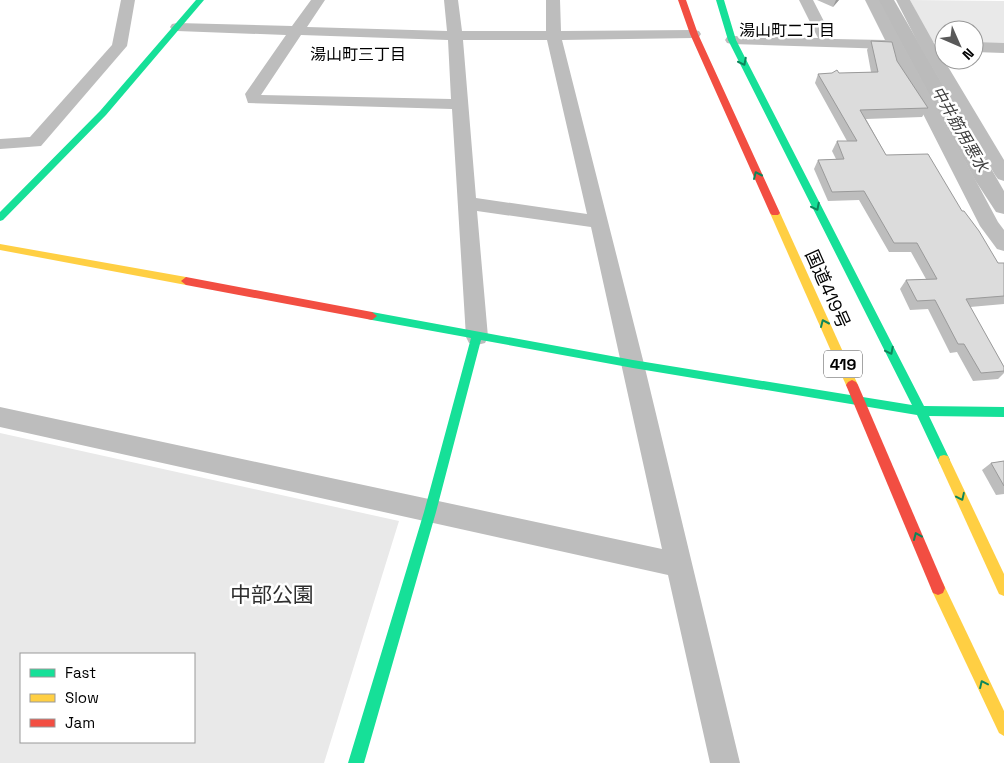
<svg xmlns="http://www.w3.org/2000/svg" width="1004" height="763" font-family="'Space Grotesk','Noto Sans JP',sans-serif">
<rect width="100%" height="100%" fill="#fff"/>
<g fill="#e9e9e9" fill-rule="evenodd">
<path d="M910,0L1004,1V44L974,43V30H944V42H932Z"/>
<path d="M0,433L399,521L324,763H0ZM21,654H194V742H21Z"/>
</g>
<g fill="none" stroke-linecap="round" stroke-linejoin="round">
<path fill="#bbb" fill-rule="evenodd" d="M878,0H894L1004,191V214L996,212L975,180Z"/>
<g fill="#bdbdbd" fill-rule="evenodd">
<path d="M121,0H135L127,46L41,146L0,149V139L30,137L112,45Z"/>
<path d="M311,0H325L307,27L447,31L444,0H458L462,31H546V0H560L561,31L694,30L699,31L701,34L699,37L694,38L562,40L644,364L740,763H710L668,575L0,427V407L662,549L591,227L477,211L488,337L485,343L477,345L469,343L466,337L452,109L248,103L245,94L286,35L177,31L172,30L170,27L172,24L177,23L292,26ZM301,35L448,40L451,99L261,95ZM463,40H547L587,214L476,198Z"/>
<path d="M799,0H813L833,39L885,40L865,0H879L998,222L1004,230V251L997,249L980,226L890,49L732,44L727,43L725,40L727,37L732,36L818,38Z"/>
<path d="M896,0H910L935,45L1004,160V181L998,179L995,175L919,45Z"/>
<path d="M974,42L1004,43V53L974,52Z"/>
</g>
<g fill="#16e098" fill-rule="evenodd">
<path d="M196,0H204L106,115L3,220L0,221V212L100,111Z"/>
<path d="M716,0H724L736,40L924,406L1004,407V417L929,416L950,460L948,464L944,465L940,464L917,415L633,368L481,340L436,512L364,763H348L424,512L471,338L372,320L368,319L367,316L368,313L372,312L633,360L912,405L728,40Z"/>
</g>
<g fill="#ffcf43" fill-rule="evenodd">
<path d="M775,210L780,213L858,385L856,388H848L846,385L770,213Z"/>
<path d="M0,244L186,277L191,281L186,285L0,250Z"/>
<path d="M944,455L948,456L1004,574V596L999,594L938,460L940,456Z"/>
<path d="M938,581L943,583L1004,711V736L999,733L933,593L931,588L933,583Z"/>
</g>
<g fill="#f24e42" fill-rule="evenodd">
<path d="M678,0H686L698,34L780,213L778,215H772L770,213L690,34Z"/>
<path d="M186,277L372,312L377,316L372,320L186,285L181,281Z"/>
<path d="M852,380L856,382L858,385L943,583L945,588L943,593L938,595L933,593L846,385L848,382Z"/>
</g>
</g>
<g fill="#bdbdbd">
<path d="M817,0H839L833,7Z"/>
<path d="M871,41L897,61L928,108L922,117L866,119L886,155L962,211L998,263H1004V304L970,307L1004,367V373L998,379L973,381L957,352L950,353L928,309L910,310L900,289L906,280L926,279L911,252H889L859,200L828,201L814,169L818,160L836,159L832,151L837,141H847L815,83L818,74L871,72L867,50Z"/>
<path d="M1004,461V494L996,495L982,470L991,463Z"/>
</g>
<path fill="#9a9a9a" d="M836,0H839L833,7Z"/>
<g fill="#dcdcdc" stroke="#9a9a9a">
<path d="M871,41L892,42L897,61L928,108L860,110L886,155L928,154L962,211H964L979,231L998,263H1004V296L966,299L1004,367V371L981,373L964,344H958L935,300L917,301L906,280L937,279L917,243H894L864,191L832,192L818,160L844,159L837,141H857L818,74L832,73L837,70L839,73L878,72Z"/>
<path d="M1004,461V486L991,463Z"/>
</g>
<defs><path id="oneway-chevron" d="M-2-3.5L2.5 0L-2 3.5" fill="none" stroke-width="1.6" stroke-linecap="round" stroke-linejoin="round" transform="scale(1.25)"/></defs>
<g stroke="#0d865b">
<use href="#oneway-chevron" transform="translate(743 62) rotate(63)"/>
<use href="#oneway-chevron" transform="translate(757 175) rotate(-114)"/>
<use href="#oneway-chevron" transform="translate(816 207) rotate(63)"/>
<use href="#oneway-chevron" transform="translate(824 323) rotate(-114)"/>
<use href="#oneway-chevron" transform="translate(890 351) rotate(63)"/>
<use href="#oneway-chevron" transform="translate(961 497) rotate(65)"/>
<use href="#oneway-chevron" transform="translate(917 536) rotate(-113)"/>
<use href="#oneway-chevron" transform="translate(983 684) rotate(-115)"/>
</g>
<g text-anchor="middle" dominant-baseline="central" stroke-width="5" stroke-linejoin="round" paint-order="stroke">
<g font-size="16" fill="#000" stroke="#fff">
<text x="787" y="30">湯山町二丁目</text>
<text x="358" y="54">湯山町三丁目</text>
</g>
<g font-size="16" font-style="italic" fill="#3f3f3f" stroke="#fff">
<text transform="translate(960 129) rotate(60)">中井筋用悪水</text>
</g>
<rect fill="#fff" stroke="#4c4c4c" stroke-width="1" x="824" y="350.5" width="38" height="27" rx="4"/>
<g font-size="16" font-weight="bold" fill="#000">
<text x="843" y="364">419</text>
</g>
<g font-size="18" fill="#000" stroke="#fff">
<text transform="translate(828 289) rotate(66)">国道419号</text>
</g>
<g font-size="21" fill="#2e2e2e" stroke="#fff">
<text x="272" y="594">中部公園</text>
</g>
</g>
<rect x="20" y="653" width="175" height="90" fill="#ffffff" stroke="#999999"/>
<rect x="30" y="669" width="25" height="8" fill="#16e098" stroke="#999999"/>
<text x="65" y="678" font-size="15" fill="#000000">Fast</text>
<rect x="30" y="694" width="25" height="8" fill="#ffcf43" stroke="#999999"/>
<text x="65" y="703" font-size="15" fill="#000000">Slow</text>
<rect x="30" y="719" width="25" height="8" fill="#f24e42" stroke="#999999"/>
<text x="65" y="728" font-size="15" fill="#000000">Jam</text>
<g transform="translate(959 45) rotate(135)"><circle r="24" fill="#ffffff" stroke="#999999"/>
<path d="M0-4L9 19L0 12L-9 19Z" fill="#595959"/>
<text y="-8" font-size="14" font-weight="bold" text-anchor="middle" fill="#000000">N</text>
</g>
</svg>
